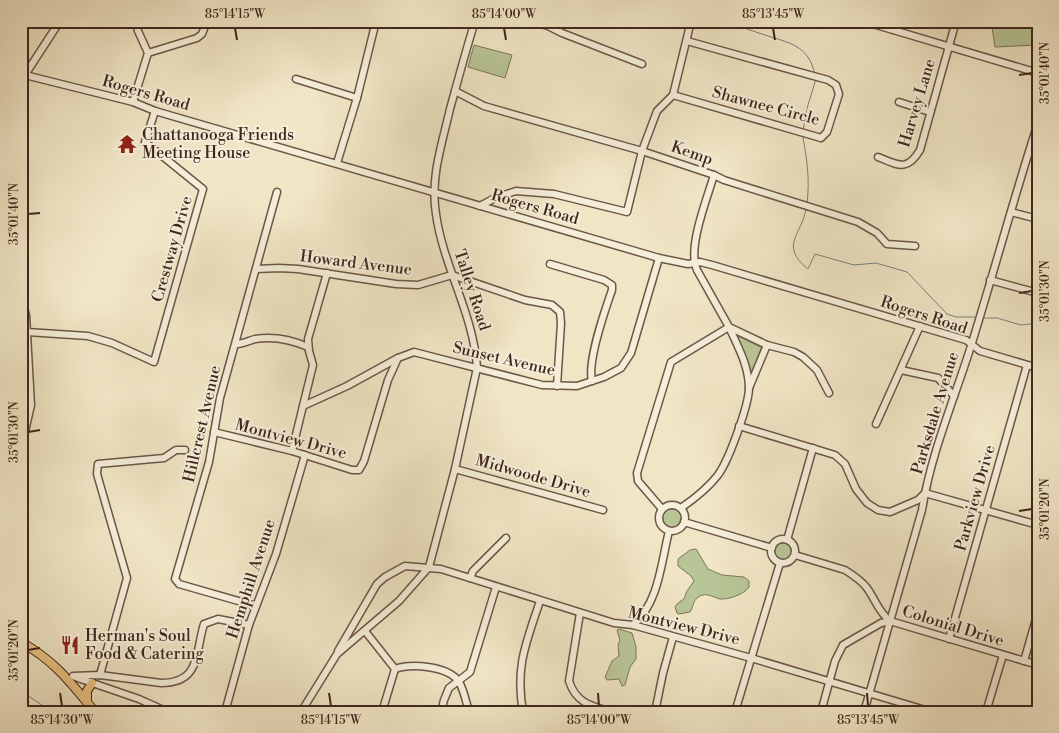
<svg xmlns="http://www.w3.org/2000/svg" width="1059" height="733" font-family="'Libre Bodoni',serif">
<rect width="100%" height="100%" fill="#f0e5c5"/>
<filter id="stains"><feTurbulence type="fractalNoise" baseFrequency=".004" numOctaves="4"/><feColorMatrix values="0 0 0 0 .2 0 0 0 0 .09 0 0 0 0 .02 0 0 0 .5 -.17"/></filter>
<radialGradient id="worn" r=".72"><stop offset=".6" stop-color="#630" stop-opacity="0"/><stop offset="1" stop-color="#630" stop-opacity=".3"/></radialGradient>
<g fill="#b8c596" stroke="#7c765a">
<path d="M991,21H1038V45L995,47Z"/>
<path d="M474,45L512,55L505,78L468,67Z"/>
<path d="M738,336L762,348L752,376H750L749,365L737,337Z"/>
<circle cx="672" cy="519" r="10"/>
<circle cx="783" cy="552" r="9"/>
<path d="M696,549L708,569L722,575L744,577L749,581V587C745,594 728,600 720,599C712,597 705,591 697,598C693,601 693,608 690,612L679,614L677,613L675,607L678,603L684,599L687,591L694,581L691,576L678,566V559L690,550Z"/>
<path d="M619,629L632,633L636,647V659L630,667L625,685L622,686L619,679L607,680L605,677L612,661L619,656L618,645L620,640L617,630Z"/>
</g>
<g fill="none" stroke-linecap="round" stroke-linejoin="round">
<g stroke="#77817c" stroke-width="1">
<path d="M724,21C737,25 749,30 762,34C788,43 809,44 815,75"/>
<path d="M803,130L808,105L816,79"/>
<path d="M803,137C807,162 810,178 807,204"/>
<path d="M806,208C803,234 778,245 808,269L815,254L854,265L876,263L907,272L947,314L956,317H976"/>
<path d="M982,318H997L1021,325L1038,323"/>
<path d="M21,691L52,712"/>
</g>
<g stroke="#6b5647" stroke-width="9">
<g id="minor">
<path d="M355,21L374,26"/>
<path d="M528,21L548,26L562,33L642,64"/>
<path d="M863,21L1038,73"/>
<path d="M894,30L897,21"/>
<path d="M148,53L197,38L202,34L207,21"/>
<path d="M21,74L133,102L155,111L659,258L688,264L700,262L712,265L966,340L980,351L1038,368"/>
<path d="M296,79L357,98"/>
<path d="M21,81L60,21"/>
<path d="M455,91L484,106L642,151L714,175L724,180L858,222L877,233L887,244L915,246"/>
<path d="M673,95L821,138L827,132L839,94L836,85L828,80L687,41"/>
<path d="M133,102L148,53L138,31L136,21"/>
<path d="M899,102L930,112"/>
<path d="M878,157C898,165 907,172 920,150L956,21"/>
<path d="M337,163L357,98L376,21"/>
<path d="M714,175C707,199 687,248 697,270L729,327L767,345L794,352L803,357L817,370L829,393"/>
<path d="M480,206L495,198L516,191L554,194L627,212L642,151L657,111L673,95L691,21"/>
<path d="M1011,212L1038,219"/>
<path d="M550,264L604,280L612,285V290C605,310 587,361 592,381"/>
<path d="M256,269L279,268L298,269L396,284L418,285L452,275L525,300L552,305L560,312L561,323L557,386"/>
<path d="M990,280L1038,293"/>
<path d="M21,294L26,316L31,405L21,449"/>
<path d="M27,332L88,336L112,343L154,362L203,189L145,142L155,111"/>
<path d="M236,344C243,344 248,341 255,339C274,336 290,339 308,347"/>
<path d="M901,370L938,378L954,396"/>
<path d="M749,388L767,345"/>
<path d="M303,406L347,386L398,358L414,352L542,385L577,386L604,377L621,368L631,353L659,258"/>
<path d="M876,424L920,326"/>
<path d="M739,426L835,455L845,464L856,489L867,503L878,510L890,512L918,500L925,493L1038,525"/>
<path d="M214,432L292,451L352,470H359L364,461L388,380L398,358"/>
<path d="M292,451L313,365L309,351L308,339L327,273"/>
<path d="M455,469L603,510"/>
<circle cx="672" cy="518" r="13"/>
<path d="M662,509L638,481L637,473L671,362L729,327C738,347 749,366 749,389C748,407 729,460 718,475C708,488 694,499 681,508"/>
<path d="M684,522L772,548"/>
<circle cx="783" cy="551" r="12"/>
<path d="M787,540L813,448"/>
<path d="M795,555L845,570C853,575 861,580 867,588C875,599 879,613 890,621L1038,665"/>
<path d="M470,578L473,571L506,538"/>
<path d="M256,606L179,584L175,579L209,462L220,398L277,192"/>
<path d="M580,613L569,681C576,703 591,706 612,712"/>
<path d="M633,625C659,603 661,563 669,531"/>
<path d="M365,631L395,669C411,663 449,666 459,682C464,690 466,702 469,712"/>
<path d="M949,639L1027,365"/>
<path d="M338,651L377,584L385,577L405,566L441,569L614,623L633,625L751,658L932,712"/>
<path d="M1024,661L1038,612"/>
<path d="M100,675L127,578L97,474L98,464L164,458L176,450H185"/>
<path d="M73,676L100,675L161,683C201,683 195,653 204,624L218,619L249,625"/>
<path d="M75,677L139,699L168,712"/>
<path d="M225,712L249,625L276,554L305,455"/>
<path d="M301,712L337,654L399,601L429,567L455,469L477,368C474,315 443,266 436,214C430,178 442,144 450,109C458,80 466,50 475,21"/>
<path d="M382,712L395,669"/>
<path d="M441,712L444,700L449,688L470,672L496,587"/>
<path d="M523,712C515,667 526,643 540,601"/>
<path d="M655,712L663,673L673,637"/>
<path d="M735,712L780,563"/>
<path d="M821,712L835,661L843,645L881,623L890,621"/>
<path d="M864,712L922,510C931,453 954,400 971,346C994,272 1014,197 1038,123"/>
<path d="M986,712L1003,655"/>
</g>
</g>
<g stroke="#3f271d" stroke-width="10">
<g id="major">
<path d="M21,642C56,662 70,682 95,712"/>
<path d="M87,702V691L92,683"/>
</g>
</g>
<use href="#minor" stroke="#f5eed9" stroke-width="6"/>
<use href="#major" stroke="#e8c282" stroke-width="8"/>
</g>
<path fill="none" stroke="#3f271d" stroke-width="2" d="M235,28L237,40M504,28L506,40M773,28L775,40M1019,75L1032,73M28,214L40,213M1019,293L1032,291M28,432L40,430M1019,511L1032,509M28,650L40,648M60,693L62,706M329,693L331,706M598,693L599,706M867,693L868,706"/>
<defs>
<g id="temple-bare" transform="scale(1.5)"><path d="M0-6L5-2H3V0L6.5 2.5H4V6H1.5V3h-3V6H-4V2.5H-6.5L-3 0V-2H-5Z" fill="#8f2418" stroke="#f5eed9" stroke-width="2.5" paint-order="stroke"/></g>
<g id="restaurant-bare" transform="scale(1.5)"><path d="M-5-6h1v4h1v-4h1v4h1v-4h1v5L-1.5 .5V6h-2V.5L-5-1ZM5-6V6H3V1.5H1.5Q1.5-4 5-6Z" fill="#8f2418" stroke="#f5eed9" stroke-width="2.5" paint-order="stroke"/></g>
</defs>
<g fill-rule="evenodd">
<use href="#temple-bare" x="127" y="144"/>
<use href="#restaurant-bare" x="70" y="645"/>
</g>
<g text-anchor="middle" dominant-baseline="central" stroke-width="4" stroke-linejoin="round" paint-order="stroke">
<g font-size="16" fill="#3f271d" stroke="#f5eed9">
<text transform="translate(146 93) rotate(16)">Rogers Road</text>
<text transform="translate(917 103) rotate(-73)">Harvey Lane</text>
<text transform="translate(766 106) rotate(15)">Shawnee Circle</text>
<text transform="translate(692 153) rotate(19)">Kemp</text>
<text transform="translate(535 207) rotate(16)">Rogers Road</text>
<text transform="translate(172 249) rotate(-74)">Crestway Drive</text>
<text transform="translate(356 263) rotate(7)">Howard Avenue</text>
<text transform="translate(472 290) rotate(72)">Talley Road</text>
<text transform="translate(924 315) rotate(18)">Rogers Road</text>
<text transform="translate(504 359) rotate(13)">Sunset Avenue</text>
<text transform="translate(935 413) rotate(-73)">Parksdale Avenue</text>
<text transform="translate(202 424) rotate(-77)">Hillcrest Avenue</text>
<text transform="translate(291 439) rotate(15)">Montview Drive</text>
<text transform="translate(533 476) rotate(16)">Midwoode Drive</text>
<text transform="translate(975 498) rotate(-74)">Parkview Drive</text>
<text transform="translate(251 579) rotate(-72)">Hemphill Avenue</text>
<text transform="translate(684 626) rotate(14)">Montview Drive</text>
<text transform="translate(953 626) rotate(17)">Colonial Drive</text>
</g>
<g font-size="16" fill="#3f271d" stroke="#f5eed9" text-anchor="start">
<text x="142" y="135">Chattanooga Friends<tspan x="142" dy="18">Meeting House</tspan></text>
<text x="85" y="636">Herman's Soul<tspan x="85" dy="18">Food &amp; Catering</tspan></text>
</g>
</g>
<rect width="1059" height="733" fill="none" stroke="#f0e5c5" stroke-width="55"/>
<rect x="28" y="28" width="1004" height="678" fill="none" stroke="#3f271d" stroke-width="2"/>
<g font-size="12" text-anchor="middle" fill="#3f271d">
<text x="235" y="18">85°14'15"W</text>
<text x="504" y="18">85°14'00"W</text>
<text x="773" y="18">85°13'45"W</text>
<text transform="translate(1045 73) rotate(-90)" y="4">35°01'40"N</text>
<text transform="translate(14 214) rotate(-90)" y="4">35°01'40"N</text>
<text transform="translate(1045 291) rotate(-90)" y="4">35°01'30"N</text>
<text transform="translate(14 432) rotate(-90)" y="4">35°01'30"N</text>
<text transform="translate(1045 509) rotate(-90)" y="4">35°01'20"N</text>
<text transform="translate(14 650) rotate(-90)" y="4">35°01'20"N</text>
<text x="62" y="724">85°14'30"W</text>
<text x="331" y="724">85°14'15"W</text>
<text x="599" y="724">85°14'00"W</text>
<text x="868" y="724">85°13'45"W</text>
</g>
<rect width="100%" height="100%" filter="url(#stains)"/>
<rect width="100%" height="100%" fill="url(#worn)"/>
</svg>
